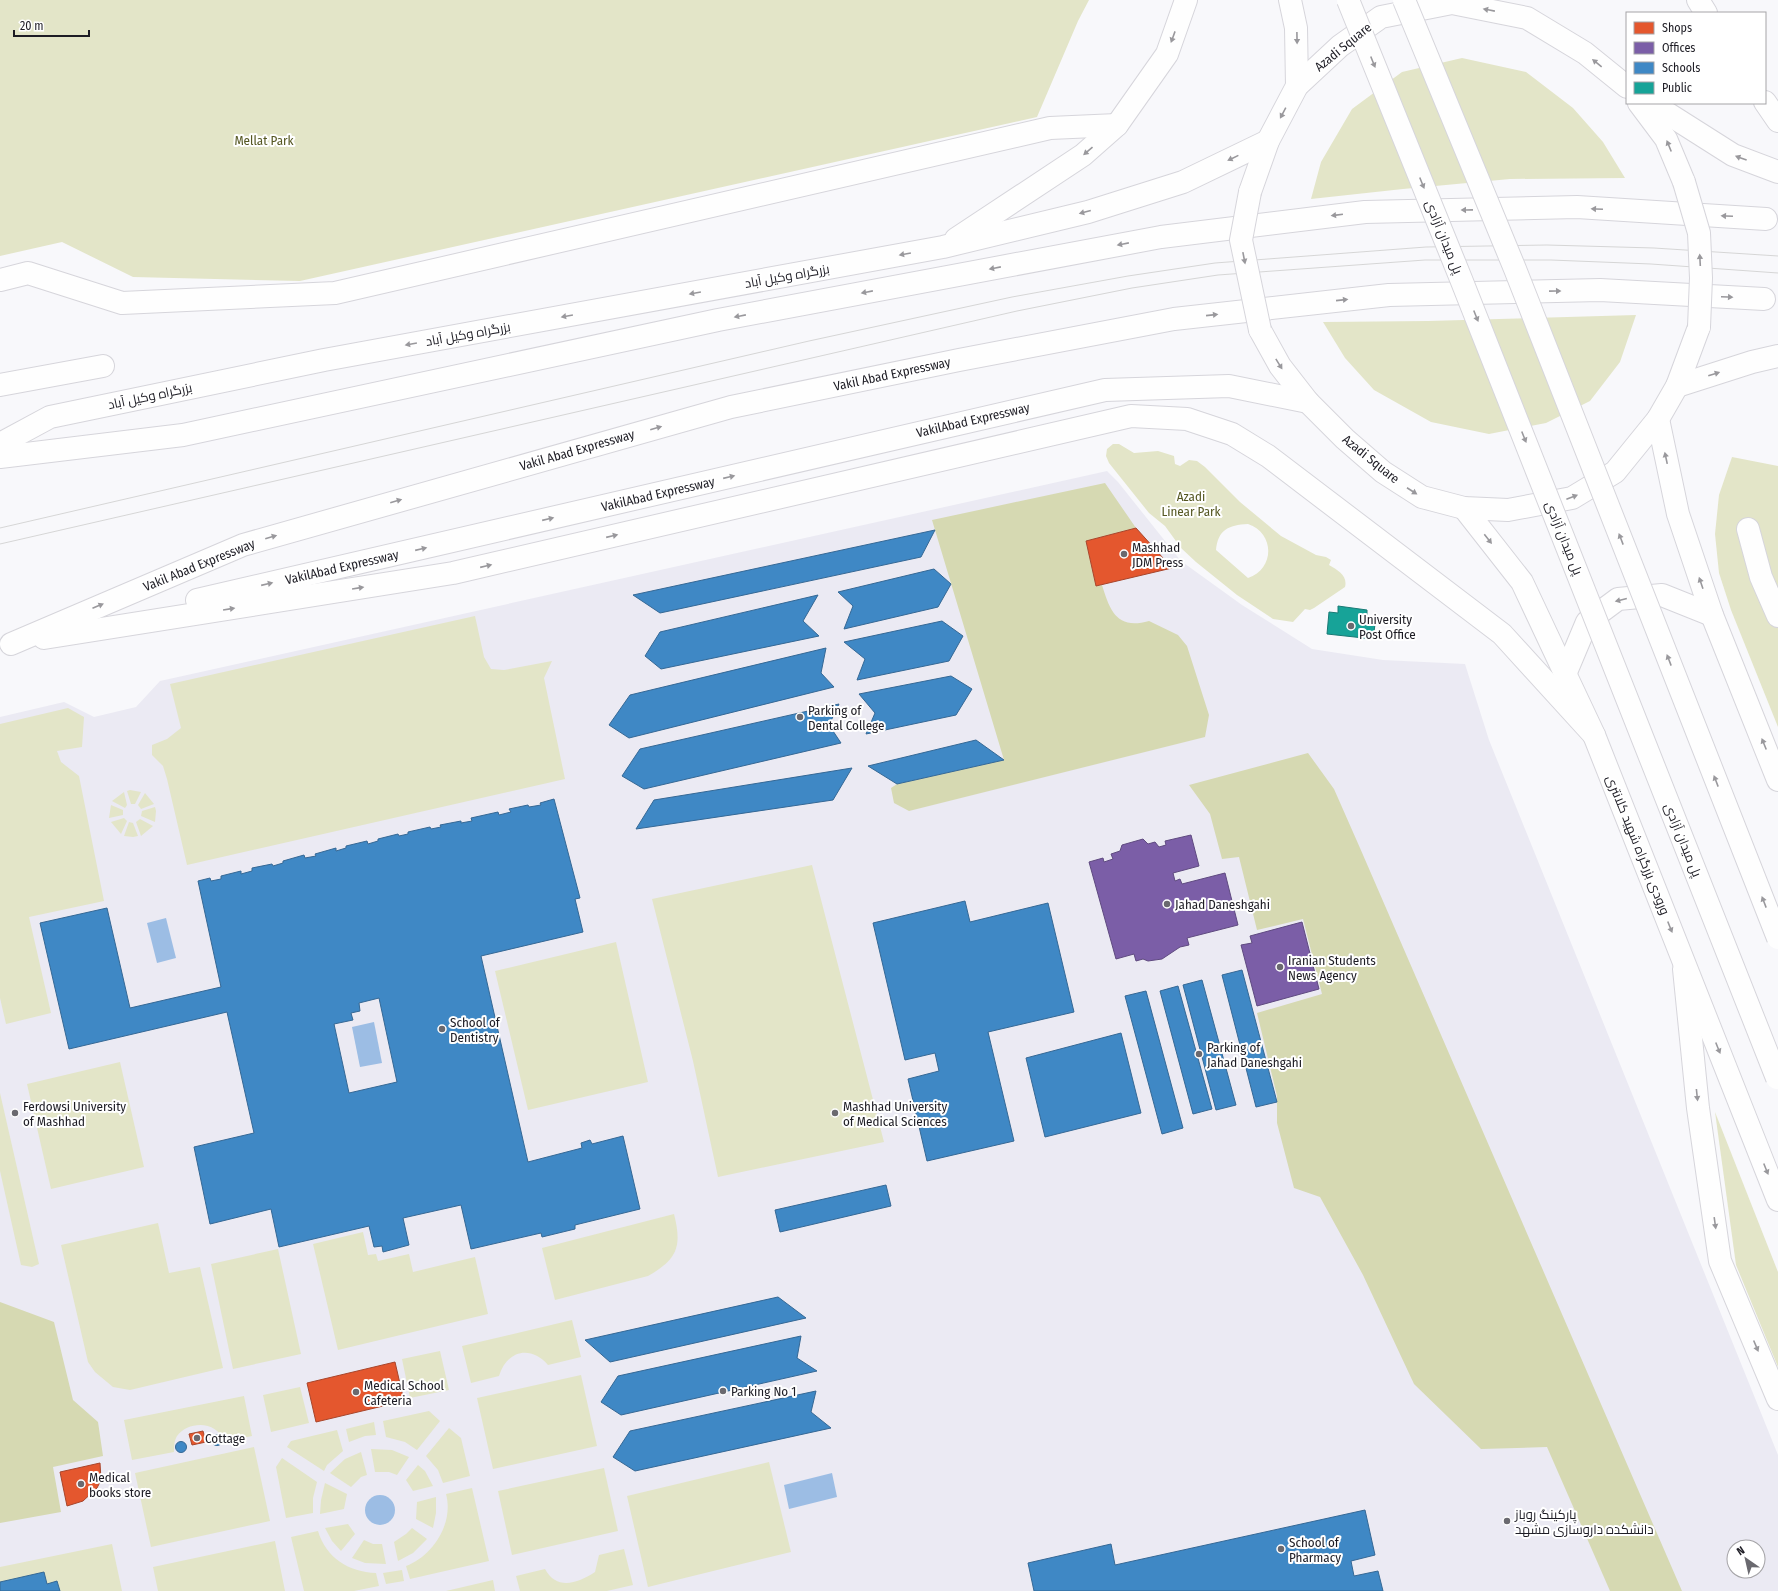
<svg xmlns="http://www.w3.org/2000/svg" width="1778" height="1591" font-family="'Fira Sans Condensed',Cairo,sans-serif">
<rect width="100%" height="100%" fill="#f8f8fb"/>
<path fill="#ebeaf3" fill-rule="evenodd" d="M1107,471L1118,482L1181,561L1242,605L1312,649L1383,660L1465,664L1489,740L1778,1455V1591H0V717L64,702L94,717L136,707L160,681ZM1734,1547H1758V1571H1734Z"/>
<g fill="#e3e5c8" fill-rule="evenodd">
<path d="M0,0H1089L1078,21L1037,117L300,281L133,277L62,242L0,256Z"/>
<path d="M1462,58L1526,72L1573,108L1603,142L1625,178L1510,179L1403,189L1311,199L1321,162L1352,109L1402,72Z"/>
<path d="M1636,315L1620,362L1590,401L1546,423L1489,434L1431,422L1374,390L1345,358L1323,322L1428,321Z"/>
<path d="M1113,444H1119L1134,453L1158,451L1174,456L1175,464L1180,466L1189,460L1197,461L1205,467L1240,502L1281,536L1316,555L1326,557L1331,560L1329,565C1338,570 1348,576 1345,587L1314,608L1310,610L1305,609L1293,622L1273,619L1237,595L1196,562L1181,548L1165,526L1149,513L1109,463L1106,456L1107,449ZM1248,524C1275,533 1275,569 1248,578L1216,550C1218,530 1228,525 1248,524Z"/>
<path d="M1732,457L1778,466V727L1731,610L1719,573L1715,534L1719,495Z"/>
<path d="M475,616L484,657L491,669L504,670L552,661L544,678L565,779L187,865L167,779L163,766L152,755V745L167,739L181,728L170,684Z"/>
<path d="M68,708L84,717L82,747L57,751L61,762L79,776L104,901L29,917L51,1013L6,1024L0,998V724Z"/>
<path d="M130,790L141,792L135,804H131L127,791Z"/>
<path d="M124,792L127,805L125,808L112,801Z"/>
<path d="M145,793L154,804L141,809L138,805Z"/>
<path d="M111,805L123,810V815L109,818Z"/>
<path d="M155,807L156,811L155,822L141,816L142,811Z"/>
<path d="M124,818L127,821L121,834L111,822Z"/>
<path d="M140,819L153,826L141,836L136,822Z"/>
<path d="M129,822L133,823L138,836L133,837L124,836Z"/>
<path d="M812,865L884,1142L718,1177L693,1061L652,899Z"/>
<path d="M616,942L648,1082L528,1110L495,971Z"/>
<path d="M120,1062L144,1167L51,1189L27,1084Z"/>
<path d="M0,1093L39,1264L32,1267L21,1265L0,1171Z"/>
<path d="M1715,1112L1778,1272V1367L1736,1265Z"/>
<path d="M674,1214C682,1246 678,1259 648,1276L555,1300L542,1248Z"/>
<path d="M158,1223L169,1273L200,1267L223,1368L130,1390L113,1387L95,1372L88,1362L61,1245Z"/>
<path d="M363,1232L368,1255L376,1254L378,1261L409,1254L413,1272L475,1257L488,1314L338,1350L313,1244Z"/>
<path d="M278,1249L301,1354L233,1369L211,1264Z"/>
<path d="M572,1320L581,1357L548,1365C531,1345 507,1350 499,1376L471,1383L462,1346Z"/>
<path d="M440,1351L449,1390L410,1398L402,1359Z"/>
<path d="M581,1375L597,1446L493,1469L477,1398Z"/>
<path d="M300,1387L309,1423L271,1432L263,1395Z"/>
<path d="M244,1396L252,1436L224,1442C218,1421 189,1420 177,1436C174,1441 174,1447 174,1452L132,1460L124,1420Z"/>
<path d="M429,1411L440,1421L417,1450L405,1442L386,1437L383,1421Z"/>
<path d="M374,1422L376,1435L365,1436L349,1442L346,1429Z"/>
<path d="M449,1428L461,1438L470,1476L443,1483L438,1470L426,1456Z"/>
<path d="M337,1430L343,1451L327,1465L324,1471L287,1447L291,1441Z"/>
<path d="M254,1447L270,1521L151,1547L135,1473Z"/>
<path d="M371,1449L392,1450L409,1457L397,1475L389,1472H375Z"/>
<path d="M361,1452L367,1475L361,1477L351,1487L330,1473L345,1459Z"/>
<path d="M282,1458L317,1482L313,1498V1513L286,1518L276,1467Z"/>
<path d="M769,1462L791,1552L648,1587L627,1496Z"/>
<path d="M418,1465L425,1471L433,1486L413,1491L406,1480Z"/>
<path d="M604,1468L618,1531L512,1555L498,1491Z"/>
<path d="M325,1483L347,1494L344,1509L320,1514L321,1500Z"/>
<path d="M472,1488L489,1561L410,1579L406,1566C433,1556 454,1523 446,1494Z"/>
<path d="M436,1497V1513L433,1528L416,1519L417,1502Z"/>
<path d="M348,1524L355,1534L341,1551L332,1541L325,1528Z"/>
<path d="M412,1528L427,1539L413,1553L398,1561L394,1542L406,1534Z"/>
<path d="M318,1531C326,1558 349,1572 376,1573L379,1586L354,1591H304L291,1537Z"/>
<path d="M364,1540L373,1544H382L386,1564L365,1563L352,1558Z"/>
<path d="M275,1541L285,1591H158L153,1567Z"/>
<path d="M112,1544L122,1591H0V1567Z"/>
<path d="M624,1549L633,1585L607,1591H520L516,1576L545,1569C557,1591 578,1583 595,1572L599,1555Z"/>
<path d="M402,1570L404,1581L386,1584L383,1573Z"/>
<path d="M493,1580L495,1591H446Z"/>
</g>
<g fill="#d6d9b2">
<path d="M1105,483L1136,528L1086,541L1096,586L1102,585C1110,611 1117,630 1149,621L1178,635L1187,646L1209,715L1205,737L909,811L894,803L891,788L897,784L1004,760L932,520Z"/>
<path d="M1308,753L1334,789L1360,848L1682,1591H1610L1547,1447L1481,1449L1414,1384L1363,1275L1320,1197L1294,1188L1277,1123V1096L1257,1013L1322,994L1303,919L1257,930L1239,857L1222,859L1210,814L1189,785Z"/>
<path d="M0,1302L54,1322L73,1400L98,1422L103,1456L53,1467L61,1512L0,1523Z"/>
</g>
<g fill="#9cbde4">
<path d="M166,918L176,958L157,963L147,923Z"/>
<path d="M374,1022L382,1063L360,1067L352,1027Z"/>
<path d="M832,1473L837,1497L789,1509L784,1485Z"/>
<circle cx="380" cy="1510" r="15"/>
</g>
<g fill="#e4572e" stroke="#a8452b">
<path d="M1136,528L1172,568L1096,586L1086,541Z"/>
<path d="M395,1362L404,1401L316,1422L307,1383Z"/>
<path d="M203,1431L206,1442L192,1445L189,1434Z"/>
<path d="M100,1463L101,1480L97,1488L83,1501L67,1506L60,1472Z"/>
</g>
<g fill="#7b5ea7" stroke="#5f4a80">
<path d="M1191,835L1199,866L1173,873L1175,881L1180,879L1182,884L1225,873L1238,925L1187,938L1189,945L1180,947L1162,959L1148,961L1143,959L1136,961L1134,954L1116,959L1089,862L1103,858L1104,862L1113,859L1111,854L1120,851L1122,845L1143,839L1148,844L1155,842L1159,847L1166,845L1165,841Z"/>
<path d="M1302,922L1319,989L1257,1006L1241,945L1252,943L1250,936Z"/>
</g>
<g fill="#3f88c5" stroke="#356895" fill-rule="evenodd">
<path d="M935,530L921,557L660,613L633,595Z"/>
<path d="M934,569L951,584L938,607L844,629L853,606L838,592Z"/>
<path d="M818,595L803,621L819,636L661,669L645,656L660,632Z"/>
<path d="M942,621L963,636L949,661L857,680L865,659L844,642Z"/>
<path d="M826,648L821,673L834,687L629,738L609,725L630,695Z"/>
<path d="M951,676L972,689L956,715L866,734L875,713L859,694Z"/>
<path d="M839,704L829,725L841,743L644,789L622,776L640,749Z"/>
<path d="M976,740L1004,760L897,784L868,766Z"/>
<path d="M852,768L833,800L636,829L654,800Z"/>
<path d="M554,799L580,898L575,899L583,932L481,956L528,1162L582,1148L581,1143L590,1140L592,1144L623,1136L640,1209L575,1225V1229L542,1237L541,1233L471,1249L461,1205L403,1218L409,1245L383,1252L382,1246L374,1247L369,1226L279,1247L271,1209L210,1224L194,1147L254,1133L227,1012L69,1049L40,923L107,908L130,1008L221,987L198,881L210,878L211,881L221,879V876L241,871V874L252,871V868L272,864L273,866L283,863V861L304,855L305,858L316,856L315,854L336,848V851L346,848V846L367,841L368,844L378,841V839L398,834L399,836L408,834V832L430,827L431,829L441,827L440,825L461,821V823L472,821L471,818L498,812L499,815L511,812L509,809L528,805L529,807L541,805L540,803ZM379,998L397,1082L349,1093L334,1024L353,1020L351,1013L360,1011L359,1003Z"/>
<path d="M965,901L970,922L1048,903L1074,1012L988,1032L1014,1141L927,1161L908,1079L939,1071L935,1053L905,1060L873,923Z"/>
<path d="M1242,970L1277,1102L1256,1107L1222,975Z"/>
<path d="M1202,980L1236,1105L1216,1110L1183,985Z"/>
<path d="M1178,986L1212,1109L1193,1114L1160,991Z"/>
<path d="M1146,991L1183,1128L1162,1134L1125,996Z"/>
<path d="M1121,1033L1141,1113L1045,1137L1026,1058Z"/>
<path d="M886,1185L891,1206L780,1232L775,1210Z"/>
<path d="M778,1297L806,1318L610,1362L585,1340Z"/>
<path d="M801,1336L797,1358L817,1371L621,1415L601,1402L618,1376Z"/>
<path d="M816,1391L811,1412L831,1428L635,1471L613,1457L630,1431Z"/>
<circle cx="217" cy="1440" r="5.5"/>
<circle cx="181" cy="1447" r="5.5"/>
<path d="M1365,1510L1375,1555L1351,1561L1354,1576L1378,1571L1383,1591H1034L1028,1563L1111,1544L1115,1565Z"/>
<path d="M44,1572L47,1584L57,1581L60,1591H0V1582Z"/>
</g>
<path fill="#17a398" stroke="#197a75" d="M1338,606L1367,610V616L1376,617L1373,639L1327,634L1329,612L1338,613Z"/>
<g fill="none" stroke-linecap="round" stroke-linejoin="round">
<g stroke="#d6d5db" stroke-width="24">
<g id="street">
<path d="M0,280L28,273L122,303L335,293L1050,128L1117,125"/>
<path d="M0,385L103,366"/>
<path d="M1748,529L1761,577L1778,616"/>
<path d="M1684,969L1698,1108L1720,1261L1778,1399"/>
</g>
</g>
<g stroke="#d6d5db" stroke-width="24">
<g id="highway">
<path d="M1290,0L1296,28L1297,86"/>
<path d="M1698,0L1706,13"/>
<path d="M1765,102L1778,121"/>
<path d="M1639,103L1666,139L1684,182"/>
<path d="M1651,103L1733,155L1778,172"/>
<path d="M1250,192L1268,141L1297,86L1340,46L1381,17L1452,3L1527,18L1585,53L1627,87"/>
<path d="M956,239L1083,155L1117,125L1167,54L1186,0"/>
<path d="M1260,330L1280,366L1308,402L1345,439L1383,472L1422,497L1464,508L1508,510L1572,498L1615,472L1658,419L1677,386L1699,327"/>
<path d="M1677,386L1752,362L1778,356"/>
<path d="M1658,419L1678,514L1712,615L1778,780"/>
<path d="M0,444L50,417L324,360L943,247L1088,212L1183,182L1268,141"/>
<path d="M0,457L183,435L718,320L1161,237L1365,212L1577,207L1766,219"/>
<path d="M1464,508L1522,582L1594,735L1778,1200"/>
<path d="M197,600L1105,390L1229,386L1308,402"/>
<path d="M44,638L453,573L1131,416L1187,419L1232,434L1268,456L1502,634L1594,735"/>
<path d="M11,644L243,545L731,407L959,360L1174,319L1389,295L1600,290L1764,299"/>
<path d="M1566,672L1587,622L1618,599L1662,595L1712,615"/>
</g>
</g>
<use href="#street" stroke="#fefefe" stroke-width="22"/>
<use href="#highway" stroke="#fefefe" stroke-width="22"/>
<g stroke="#d6d6d6" stroke-width="1">
<path d="M0,528L809,341L1012,297L1128,276L1215,263L1426,247L1547,245L1654,248L1778,256"/>
<path d="M0,544L1017,311L1132,288L1218,275L1425,260H1551L1651,264L1778,273"/>
</g>
<g stroke="#d6d5db" stroke-width="24" stroke-linecap="butt">
<g id="highway-bridge">
<path d="M1348,0L1461,279L1777,1078"/>
<path d="M1404,0L1515,269L1778,938"/>
<path d="M1684,182L1699,233L1701,278L1699,327"/>
<path d="M1250,192L1241,240L1260,330"/>
</g>
</g>
<use href="#highway-bridge" stroke="#fefefe" stroke-width="22"/>
</g>
<defs><path id="oneway-solid" d="M-6-.8H1V-3.2L6.5 0L1 3.2V.8H-6Z"/></defs>
<g fill="#99989c">
<use href="#oneway-solid" transform="translate(1489 10) rotate(-169)"/>
<use href="#oneway-solid" transform="translate(1173 37) rotate(110)"/>
<use href="#oneway-solid" transform="translate(1297 38) rotate(89)"/>
<use href="#oneway-solid" transform="translate(1373 62) rotate(68)"/>
<use href="#oneway-solid" transform="translate(1597 63) rotate(-141)"/>
<use href="#oneway-solid" transform="translate(1283 113) rotate(118)"/>
<use href="#oneway-solid" transform="translate(1669 146) rotate(-112)"/>
<use href="#oneway-solid" transform="translate(1088 151) rotate(139)"/>
<use href="#oneway-solid" transform="translate(1233 158) rotate(154)"/>
<use href="#oneway-solid" transform="translate(1741 158) rotate(-160)"/>
<use href="#oneway-solid" transform="translate(1422 183) rotate(68)"/>
<use href="#oneway-solid" transform="translate(1597 209) rotate(-177)"/>
<use href="#oneway-solid" transform="translate(1467 210) rotate(179)"/>
<use href="#oneway-solid" transform="translate(1085 212) rotate(165)"/>
<use href="#oneway-solid" transform="translate(1337 215) rotate(173)"/>
<use href="#oneway-solid" transform="translate(1727 216) rotate(-177)"/>
<use href="#oneway-solid" transform="translate(1123 244) rotate(169)"/>
<use href="#oneway-solid" transform="translate(905 254) rotate(170)"/>
<use href="#oneway-solid" transform="translate(1244 258) rotate(79)"/>
<use href="#oneway-solid" transform="translate(1700 260) rotate(-93)"/>
<use href="#oneway-solid" transform="translate(995 268) rotate(169)"/>
<use href="#oneway-solid" transform="translate(1555 291) rotate(-1)"/>
<use href="#oneway-solid" transform="translate(867 292) rotate(169)"/>
<use href="#oneway-solid" transform="translate(695 293) rotate(170)"/>
<use href="#oneway-solid" transform="translate(1727 297) rotate(3)"/>
<use href="#oneway-solid" transform="translate(1342 300) rotate(-6)"/>
<use href="#oneway-solid" transform="translate(1212 315) rotate(-6)"/>
<use href="#oneway-solid" transform="translate(567 316) rotate(170)"/>
<use href="#oneway-solid" transform="translate(740 316) rotate(169)"/>
<use href="#oneway-solid" transform="translate(1476 316) rotate(68)"/>
<use href="#oneway-solid" transform="translate(411 344) rotate(170)"/>
<use href="#oneway-solid" transform="translate(1279 364) rotate(58)"/>
<use href="#oneway-solid" transform="translate(1714 374) rotate(-17)"/>
<use href="#oneway-solid" transform="translate(656 428) rotate(-16)"/>
<use href="#oneway-solid" transform="translate(1524 437) rotate(68)"/>
<use href="#oneway-solid" transform="translate(1666 458) rotate(-102)"/>
<use href="#oneway-solid" transform="translate(729 477) rotate(-13)"/>
<use href="#oneway-solid" transform="translate(1412 491) rotate(33)"/>
<use href="#oneway-solid" transform="translate(1572 497) rotate(-21)"/>
<use href="#oneway-solid" transform="translate(396 501) rotate(-16)"/>
<use href="#oneway-solid" transform="translate(548 519) rotate(-13)"/>
<use href="#oneway-solid" transform="translate(612 536) rotate(-13)"/>
<use href="#oneway-solid" transform="translate(271 537) rotate(-16)"/>
<use href="#oneway-solid" transform="translate(1488 539) rotate(52)"/>
<use href="#oneway-solid" transform="translate(1621 539) rotate(-111)"/>
<use href="#oneway-solid" transform="translate(421 549) rotate(-13)"/>
<use href="#oneway-solid" transform="translate(486 566) rotate(-13)"/>
<use href="#oneway-solid" transform="translate(1701 583) rotate(-109)"/>
<use href="#oneway-solid" transform="translate(267 584) rotate(-13)"/>
<use href="#oneway-solid" transform="translate(358 588) rotate(-9)"/>
<use href="#oneway-solid" transform="translate(1621 600) rotate(166)"/>
<use href="#oneway-solid" transform="translate(98 606) rotate(-23)"/>
<use href="#oneway-solid" transform="translate(229 609) rotate(-9)"/>
<use href="#oneway-solid" transform="translate(1669 660) rotate(-111)"/>
<use href="#oneway-solid" transform="translate(1764 744) rotate(-112)"/>
<use href="#oneway-solid" transform="translate(1716 781) rotate(-111)"/>
<use href="#oneway-solid" transform="translate(1764 902) rotate(-111)"/>
<use href="#oneway-solid" transform="translate(1670 927) rotate(68)"/>
<use href="#oneway-solid" transform="translate(1718 1048) rotate(68)"/>
<use href="#oneway-solid" transform="translate(1697 1095) rotate(84)"/>
<use href="#oneway-solid" transform="translate(1766 1169) rotate(68)"/>
<use href="#oneway-solid" transform="translate(1715 1223) rotate(82)"/>
<use href="#oneway-solid" transform="translate(1756 1346) rotate(67)"/>
</g>
<g fill="#6a696f" stroke="#fff" stroke-width="1.5">
<circle cx="1124" cy="554" r="4"/>
<circle cx="1351" cy="626" r="4"/>
<circle cx="800" cy="717" r="4"/>
<circle cx="1167" cy="904" r="4"/>
<circle cx="1280" cy="967" r="4"/>
<circle cx="442" cy="1029" r="4"/>
<circle cx="1199" cy="1054" r="4"/>
<circle cx="15" cy="1113" r="4"/>
<circle cx="835" cy="1113" r="4"/>
<circle cx="723" cy="1391" r="4"/>
<circle cx="356" cy="1392" r="4"/>
<circle cx="197" cy="1438" r="4"/>
<circle cx="81" cy="1484" r="4"/>
<circle cx="1507" cy="1521" r="4"/>
<circle cx="1281" cy="1549" r="4"/>
</g>
<g text-anchor="middle" dominant-baseline="central" stroke-width="4" stroke-linejoin="round" paint-order="stroke">
<g font-size="13" fill="#1d1c24" stroke="#fff">
<text transform="translate(1343 47) rotate(-39)">Azadi Square</text>
<text transform="translate(1444 237) rotate(68)">پل میدان آزادی</text>
<text transform="translate(787 276) rotate(-10)">بزرگراه وکیل آباد</text>
<text transform="translate(468 334) rotate(-10)">بزرگراه وکیل آباد</text>
<text transform="translate(892 374) rotate(-12)">Vakil Abad Expressway</text>
<text transform="translate(150 396) rotate(-12)">بزرگراه وکیل آباد</text>
<text transform="translate(973 420) rotate(-13)">VakilAbad Expressway</text>
<text transform="translate(577 450) rotate(-16)">Vakil Abad Expressway</text>
<text transform="translate(1371 459) rotate(39)">Azadi Square</text>
<text transform="translate(658 494) rotate(-13)">VakilAbad Expressway</text>
<text transform="translate(1564 538) rotate(68)">پل میدان آزادی</text>
<text transform="translate(199 565) rotate(-22)">Vakil Abad Expressway</text>
<text transform="translate(342 567) rotate(-13)">VakilAbad Expressway</text>
<text transform="translate(1683 840) rotate(68)">پل میدان آزادی</text>
<text transform="translate(1638 845) rotate(68)">ورودی بزرگراه شهید کلانتری</text>
</g>
<g font-size="13" fill="#555722" stroke="#fff">
<text x="264" y="140">Mellat Park</text>
<text x="1191" y="496">Azadi<tspan x="1191" dy="15">Linear Park</tspan></text>
</g>
<g font-size="13" fill="#1d1c24" stroke="#fff" text-anchor="start">
<text x="1132" y="547">Mashhad<tspan x="1132" dy="15">JDM Press</tspan></text>
<text x="1359" y="619">University<tspan x="1359" dy="15">Post Office</tspan></text>
<text x="808" y="710">Parking of<tspan x="808" dy="15">Dental College</tspan></text>
<text x="1175" y="904">Jahad Daneshgahi</text>
<text x="1288" y="960">Iranian Students<tspan x="1288" dy="15">News Agency</tspan></text>
<text x="450" y="1022">School of<tspan x="450" dy="15">Dentistry</tspan></text>
<text x="1207" y="1047">Parking of<tspan x="1207" dy="15">Jahad Daneshgahi</tspan></text>
<text x="23" y="1106">Ferdowsi University<tspan x="23" dy="15">of Mashhad</tspan></text>
<text x="843" y="1106">Mashhad University<tspan x="843" dy="15">of Medical Sciences</tspan></text>
<text x="364" y="1385">Medical School<tspan x="364" dy="15">Cafeteria</tspan></text>
<text x="731" y="1391">Parking No 1</text>
<text x="205" y="1438">Cottage</text>
<text x="89" y="1477">Medical<tspan x="89" dy="15">books store</tspan></text>
<text x="1515" y="1514">پارکینگ روباز<tspan x="1515" dy="15">دانشکده داروسازی مشهد</tspan></text>
<text x="1289" y="1542">School of<tspan x="1289" dy="15">Pharmacy</tspan></text>
</g>
</g>
<rect x="1626" y="12" width="140" height="92" fill="#ffffff" stroke="#a5a4a7"/>
<rect x="1634" y="22" width="20" height="12" fill="#e4572e" stroke="#a5a4a7"/>
<text x="1662" y="32" font-size="12" fill="#1d1c24">Shops</text>
<rect x="1634" y="42" width="20" height="12" fill="#7b5ea7" stroke="#a5a4a7"/>
<text x="1662" y="52" font-size="12" fill="#1d1c24">Offices</text>
<rect x="1634" y="62" width="20" height="12" fill="#3f88c5" stroke="#a5a4a7"/>
<text x="1662" y="72" font-size="12" fill="#1d1c24">Schools</text>
<rect x="1634" y="82" width="20" height="12" fill="#17a398" stroke="#a5a4a7"/>
<text x="1662" y="92" font-size="12" fill="#1d1c24">Public</text>
<g transform="translate(1746 1559) rotate(326)"><circle r="19" fill="#ffffff" stroke="#a5a4a7"/>
<path d="M0-3L7 15L0 10L-7 15Z" fill="#6a696f"/>
<text y="-6" font-size="11" font-weight="bold" text-anchor="middle" fill="#1d1c24">N</text>
</g>
<path d="M14 30v6h75v-6" fill="none" stroke="#1d1c24" stroke-width="2"/>
<text x="20" y="30" font-size="12" fill="#1d1c24" stroke="#ffffff" stroke-width="3" paint-order="stroke">20 m</text>
</svg>
